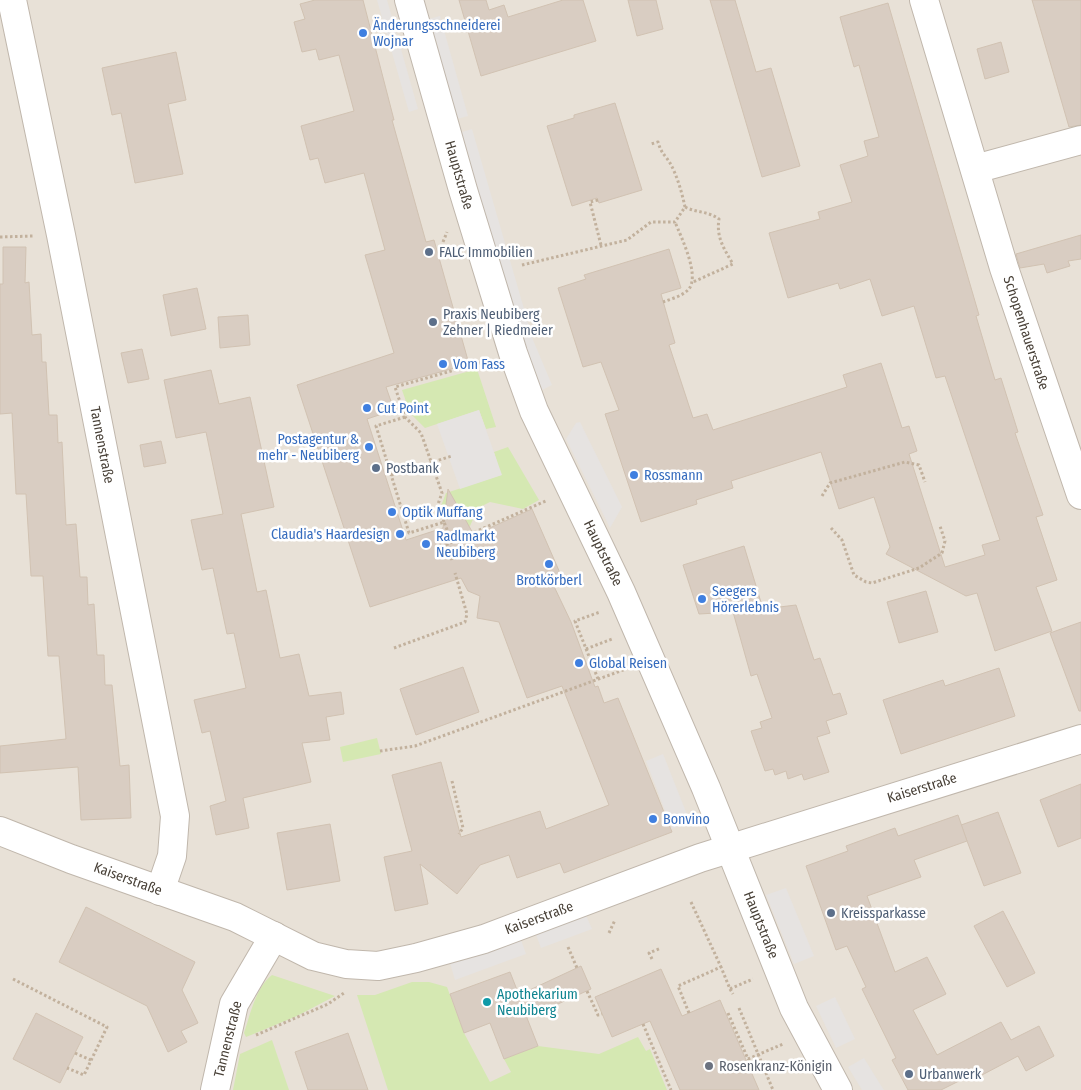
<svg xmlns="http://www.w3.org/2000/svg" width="1081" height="1090" font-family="'Fira Sans Condensed',sans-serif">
<rect width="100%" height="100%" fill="#f4f0e9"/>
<rect fill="#e8e1d7" x="0" y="0" width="1081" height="1090"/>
<g fill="#d5e8b2">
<path d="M477,369L496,427L486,429L479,410L425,428L410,413L402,390Z"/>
<path d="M508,447L539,500L523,509L490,502L478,508L470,526L453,532L441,506L446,493L501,475L494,452Z"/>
<path d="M377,738L381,754L343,762L340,747Z"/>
<path d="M272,975L335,996L297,1016L246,1037L244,1033C250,1015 256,987 272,975Z"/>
<path d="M412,982H429L447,987L464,1033L490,1082L511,1072L504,1059L538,1046L599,1054L638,1037L646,1051L650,1049L667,1090H388L357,995H375Z"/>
<path d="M272,1040L289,1090H233L240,1054Z"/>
</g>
<g fill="#e6e3e1">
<path d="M377,0H387L418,109L409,112Z"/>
<path d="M440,16L468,116L457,119L429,19Z"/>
<path d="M472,129L533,340L552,385L542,390L523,346L476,184L462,132Z"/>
<path d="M479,410L502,475L460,489L437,424Z"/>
<path d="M580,422L622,507L610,528L566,439L576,423Z"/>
<path d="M663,754L690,822L672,829L646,761Z"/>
<path d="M786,888L814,956L794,964L766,895Z"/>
<path d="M585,913L592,929L541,948L535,932Z"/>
<path d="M520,937L526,954L455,980L450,963Z"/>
<path d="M835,997L855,1039L836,1048L816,1006Z"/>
<path d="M864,1058L880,1084L884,1090H862L848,1067Z"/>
</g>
<g fill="#d9cdc2" stroke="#d1c2b2">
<path d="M315,0H363L394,120H392L426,242L434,240L469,364L386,387L394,410L367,419L406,540L443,528L448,489L474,535L532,509L560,573L550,578L571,622L595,687L598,686L604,703L618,698L672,832L564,873L560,863L517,878L509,855L480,865L457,894L420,864L428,904L395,911L384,857L412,851L392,775L441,762L461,837L540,811L546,829L609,805L562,686L527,698L499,622L477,618L480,596L468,591L461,578L370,607L297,385L394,353L365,255L385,250L364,173L325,183L318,158L310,160L301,126L354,111L339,55L319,60L316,49L302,52L294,22L305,19L300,4Z"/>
<path d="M459,0H486L489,10L504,5L508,17L563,0H583L596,41L481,76Z"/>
<path d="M628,0H656L663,29L637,36Z"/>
<path d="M710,0H735L756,72L771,68L800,166L762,177Z"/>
<path d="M1032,0H1081V125L1069,127Z"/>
<path d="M888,3L979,315L976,316L995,380L1001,378L1018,432L1015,433L1043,515L1036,517L1057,580L1036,587L1052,631L995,651L977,593L966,596L886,554L890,547L874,497L839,509L821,452L731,481L733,488L696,500L697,504L641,522L605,414L619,410L601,362L583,367L558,288L586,279L584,275L669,249L681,288L661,294L675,343L669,345L693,418L707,414L713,430L847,387L843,375L881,363L902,428L909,426L917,451L909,454L945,567L985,555L982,545L1000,540L945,376L936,378L914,306L882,316L870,279L840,289L838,283L788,298L769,233L820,219L818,212L852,202L840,165L868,156L864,141L879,137L859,65L854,67L840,17Z"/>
<path d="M1001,42L1009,72L985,79L977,49Z"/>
<path d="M176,52L186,100L168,104L183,174L135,183L121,113L112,115L102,68Z"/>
<path d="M615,103L642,190L599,203L597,198L572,206L547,126L574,118V115Z"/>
<path d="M1081,235V259L1068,261L1070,266L1047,273L1044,264L1020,268L1016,254Z"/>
<path d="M3,247H26L25,283L29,282L32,335L41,334L42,362H46L49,415H57L58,443L62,442L66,525L76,524L80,577H87L88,605L94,604L97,655H104L105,685H112L120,766L129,765L131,818L81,820L78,767L0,773V746L66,739L59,656H48L43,576H31L26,494H16L12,413L0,414V284H3Z"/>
<path d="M197,288L206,329L171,336L163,295Z"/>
<path d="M248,315L250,345L220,348L218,317Z"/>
<path d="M142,349L149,379L128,383L121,353Z"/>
<path d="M211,370L219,404L250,397L274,507L241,514L257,592L266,590L280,658L299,654L309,696L341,692L344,714L326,717L330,740L302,743L311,782L243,798L249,828L216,835L210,806L226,801L210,731L202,733L194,700L246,688L234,633L227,634L213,568L202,570L191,520L223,514L206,432L176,438L164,380Z"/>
<path d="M161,441L166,463L144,467L140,445Z"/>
<path d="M744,546L763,609L796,605L814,660L820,658L833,695L840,693L847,714L826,721L830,733L817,737L829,772L804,780L802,774L788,779L786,771L775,775L773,769L765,771L751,731L762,728L760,722L772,718L757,674L751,676L733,612L699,614L683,565Z"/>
<path d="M926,591L938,632L899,643L887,602Z"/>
<path d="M1081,622V711H1079L1050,633Z"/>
<path d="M463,667L479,712L416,735L400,689Z"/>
<path d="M999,668L1015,716L901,754L883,700L943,680L945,686Z"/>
<path d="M1081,784V838L1058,847L1040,800Z"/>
<path d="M998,812L1021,873L984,886L961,825Z"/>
<path d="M958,815L967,841L914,860L921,877L867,896L895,972L927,957L946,994L913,1010L937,1055L1001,1022L1011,1040L1039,1026L1054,1056L1026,1071L1018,1056L982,1075L979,1071L941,1090H908L892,1060L896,1058L862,989L866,987L847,946L836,950L806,866L848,851L846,846L895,828L898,836Z"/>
<path d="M330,824L340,881L287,890L277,833Z"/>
<path d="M86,907L195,962L182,990L198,1023L181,1031L187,1042L168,1052L147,1006L59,962Z"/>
<path d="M1003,911L1035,973L1007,987L974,926Z"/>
<path d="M581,966L591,989L527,1018L538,1046L504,1059L490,1023L464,1033L450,994L510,972L519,995Z"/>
<path d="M661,969L682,1016L720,1000L759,1090H680L650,1021L612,1037L595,997Z"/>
<path d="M36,1013L83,1037L60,1083L13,1059Z"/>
<path d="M348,1033L368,1090H308L295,1052Z"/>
</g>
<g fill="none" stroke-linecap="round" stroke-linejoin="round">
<g stroke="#c0b7ac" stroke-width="30">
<g id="minor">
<path d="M12,0L61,235L175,816L172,856L160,891"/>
<path d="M924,0L1004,268L1081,495"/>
<path d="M975,169L1081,140"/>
<path d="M0,831L71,859L235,917L313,956L346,964L378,966L416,958L484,939L700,858L1081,739"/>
<path d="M215,1090L234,1004L274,936"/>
</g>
</g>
<g stroke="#c0b7ac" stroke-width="30">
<path id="tertiary" d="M409,0L463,190L513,353L534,411L621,592L706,788L794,1008L838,1090"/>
</g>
<g stroke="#c2b19d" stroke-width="3" stroke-dasharray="2.5 2.5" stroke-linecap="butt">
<path d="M598,200L590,202L601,245"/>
<path d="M685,207C697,213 708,211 719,219C716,237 724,249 733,264L693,282"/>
<path d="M0,237L33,236"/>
<path d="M443,242L447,232"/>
<path d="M522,265L627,240L651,222H675L685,207C682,193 677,175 670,163C664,153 662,155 658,142L651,144"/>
<path d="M663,302C671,299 682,296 688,290C701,277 681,237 675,222"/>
<path d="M405,417L376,426L409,533L444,522L452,542L546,501"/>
<path d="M391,475L452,456"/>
<path d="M822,496L830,483L905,462L919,465L925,482"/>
<path d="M444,522L438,504L442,493L421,433L405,417L395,387L483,362"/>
<path d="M831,528L842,540L854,575L866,582L872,583L919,568L942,553L945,541L940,526"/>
<path d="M452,560L447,544L452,542"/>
<path d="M394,648L465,622L467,614L455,573"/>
<path d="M586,649L612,639"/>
<path d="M598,679L575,621L600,612"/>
<path d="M380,751L415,746L626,669"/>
<path d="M452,781L463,828L459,834"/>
<path d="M691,902L721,967"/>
<path d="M609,933L615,920"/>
<path d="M568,947L577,968"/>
<path d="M652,959L649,953L661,948"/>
<path d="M13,979L107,1027L84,1075L67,1068"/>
<path d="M730,989L733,994"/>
<path d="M587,991L598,1015L602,1014"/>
<path d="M739,1008L773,1090"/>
<path d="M689,1013L678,986L721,967L730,989L753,979"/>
<path d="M728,1013L748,1059L783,1044"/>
<path d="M643,1024L671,1090"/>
<path d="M256,1035L328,1004L344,993"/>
<path d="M75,1053L91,1060"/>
</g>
<use href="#minor" stroke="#fff" stroke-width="28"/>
<use href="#tertiary" stroke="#fff" stroke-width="28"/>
</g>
<g fill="#3f7fe0" stroke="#fff" stroke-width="2">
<circle cx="363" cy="33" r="5"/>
<circle cx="443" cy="364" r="5"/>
<circle cx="367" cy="408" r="5"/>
<circle cx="369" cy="447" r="5"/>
<circle cx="634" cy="475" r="5"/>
<circle cx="392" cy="512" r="5"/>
<circle cx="400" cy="534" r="5"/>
<circle cx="426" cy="544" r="5"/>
<circle cx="549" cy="564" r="5"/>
<circle cx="702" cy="599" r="5"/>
<circle cx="579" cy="663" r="5"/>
<circle cx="653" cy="819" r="5"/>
</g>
<g fill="#5c6f8a" stroke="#fff" stroke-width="2">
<circle cx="429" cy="252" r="5"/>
<circle cx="433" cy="322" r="5"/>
<circle cx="376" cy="468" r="5"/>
<circle cx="831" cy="913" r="5"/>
<circle cx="909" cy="1074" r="5"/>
</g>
<circle fill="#0f9aa8" stroke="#fff" stroke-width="2" cx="487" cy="1002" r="5"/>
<circle fill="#6b7280" stroke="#fff" stroke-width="2" cx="709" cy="1066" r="5"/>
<g text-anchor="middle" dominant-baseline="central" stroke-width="5" stroke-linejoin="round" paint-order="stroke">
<g font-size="14" fill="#366cbe" stroke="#fff" text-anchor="start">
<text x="373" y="25">Änderungsschneiderei<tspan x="373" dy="16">Wojnar</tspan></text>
<text x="453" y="364">Vom Fass</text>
<text x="377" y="408">Cut Point</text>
<text x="359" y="439" text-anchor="end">Postagentur &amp;<tspan x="359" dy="16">mehr - Neubiberg</tspan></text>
<text x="644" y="475">Rossmann</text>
<text x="402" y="512">Optik Muffang</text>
<text x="390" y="534" text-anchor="end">Claudia's Haardesign</text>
<text x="436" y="536">Radlmarkt<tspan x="436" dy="16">Neubiberg</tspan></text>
<text x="549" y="580" text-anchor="middle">Brotkörberl</text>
<text x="712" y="591">Seegers<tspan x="712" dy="16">Hörerlebnis</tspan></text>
<text x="589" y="663">Global Reisen</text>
<text x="663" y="819">Bonvino</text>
</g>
<g font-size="14" fill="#484037" stroke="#fff">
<text transform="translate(459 175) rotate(74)">Hauptstraße</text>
<text transform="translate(1026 333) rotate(72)">Schopenhauerstraße</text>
<text transform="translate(102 445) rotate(79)">Tannenstraße</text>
<text transform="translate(603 553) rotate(64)">Hauptstraße</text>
<text transform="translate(922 788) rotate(-17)">Kaiserstraße</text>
<text transform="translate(128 879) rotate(20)">Kaiserstraße</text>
<text transform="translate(539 918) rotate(-20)">Kaiserstraße</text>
<text transform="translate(761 925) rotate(68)">Hauptstraße</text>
<text transform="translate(228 1039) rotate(-76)">Tannenstraße</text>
</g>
<g font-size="14" fill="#4e5e75" stroke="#fff" text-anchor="start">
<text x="439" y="252">FALC Immobilien</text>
<text x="443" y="314">Praxis Neubiberg<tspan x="443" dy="16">Zehner | Riedmeier</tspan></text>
<text x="386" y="468">Postbank</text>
<text x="841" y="913">Kreissparkasse</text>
<text x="919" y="1074">Urbanwerk</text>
</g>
<g font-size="14" fill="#0d838f" stroke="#fff" text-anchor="start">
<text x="497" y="994">Apothekarium<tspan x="497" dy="16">Neubiberg</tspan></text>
</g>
<g font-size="14" fill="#5b616d" stroke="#fff" text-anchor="start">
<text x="719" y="1066">Rosenkranz-Königin</text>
</g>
</g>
</svg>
